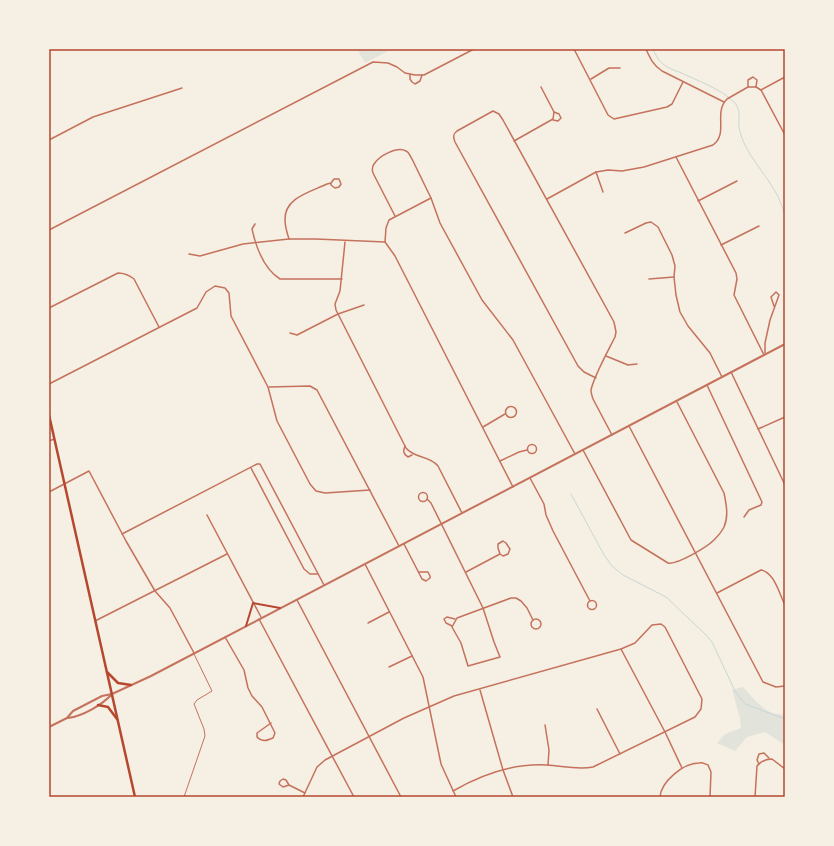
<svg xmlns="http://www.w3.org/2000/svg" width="834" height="846" font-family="'Source Serif 4',serif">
<rect width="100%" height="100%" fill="#f6efe4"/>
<g fill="#e2e4dc">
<path d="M357,49H392L365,63Z"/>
<path d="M743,687C754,699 767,717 785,714V745L765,732L747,737L735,751L717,743L725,734L741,728L740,718L732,690Z"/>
</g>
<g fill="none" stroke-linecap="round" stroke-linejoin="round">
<g stroke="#c9d6d2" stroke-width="1">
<path d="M653,49C655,54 658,60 663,64C667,68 674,70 679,72C695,79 722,90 733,101C742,110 738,117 739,127C740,133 742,139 745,145C757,169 780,189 785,217"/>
<path d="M571,494L604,555L612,566L623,575L666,597L705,634L712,642L735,691L745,704L785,719"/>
</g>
<path stroke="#c5725c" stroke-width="1" d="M184,797L205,736L204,729L194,704L197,700L212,691L194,654"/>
<g stroke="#c5725c" stroke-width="1.5">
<path d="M574,49L608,115L614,119L667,107L672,104L683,82"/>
<path d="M646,49C650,58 653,65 662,71L724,102"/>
<path d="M702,49H710"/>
<path d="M410,74V79L412,82L415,84L420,81L422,75"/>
<path d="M591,79L609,68H620"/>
<path d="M748,87V80L753,77L757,80L756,87"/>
<path d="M761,90L785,77"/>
<path d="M553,120L558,121L561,118L559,114L554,112"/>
<path d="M49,140L93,117L182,88"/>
<path d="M514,141L553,119L554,112L541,87"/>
<path d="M676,157L736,273L737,279L734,295L764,355"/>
<path d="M596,172L603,192"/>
<path d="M547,199L596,172L608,170L622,171L644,167L713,145C729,133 713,113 727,99L748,87H756L761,90L785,135"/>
<path d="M698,201L737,181"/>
<path d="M395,216L373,173C372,170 372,167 374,164C379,156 397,146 406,151C409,152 410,156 412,159L431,198L440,223L482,300L513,340L575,454"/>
<path d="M255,224L252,229C256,247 264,269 280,279H342"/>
<path d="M49,230L373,62L388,63L397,67L405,73L415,75H424L474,49"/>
<path d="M625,233L646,223L651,222L658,227L672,255L675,266L674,277L676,295L680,312L688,326L710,353L722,377"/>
<path d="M289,239C287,233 285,226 285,220C284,198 310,192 327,184L331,183L334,179H339L341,184L339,187L335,188L331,185V183"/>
<path d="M345,242L340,291L335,304L336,310L406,448C415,459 429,455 438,466L462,513"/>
<path d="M385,242L386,228L389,220L431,198"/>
<path d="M721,245L759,226"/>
<path d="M189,254L200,256L243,244L289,239H316L385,242L395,256L513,487"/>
<path d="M649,279L674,277"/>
<path d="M49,308L118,273C125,273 129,275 134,279L159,327"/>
<path d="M290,333L297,335L338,314L364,305"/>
<path d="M765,353V343L770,320L779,295L776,292L771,297L774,306"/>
<path d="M606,356L628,365L637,364"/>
<path d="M731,372L785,485"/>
<path d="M596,378L584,372L578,366L455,142C453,137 453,134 457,131L493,111L499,114L503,120L614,322L616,332L615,337C608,351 594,376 591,390C591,393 592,396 593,399L612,435"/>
<path d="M49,384L197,308L206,292L215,286L225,288L229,293L231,316L268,387L277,421L310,484L316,491L325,493L370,490"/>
<path d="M707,385L762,502L761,505L749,510L744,517"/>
<path d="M269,387L310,386L317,390L399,546"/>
<circle cx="511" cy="412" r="5.5"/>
<path d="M629,426L763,682L776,687L785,686"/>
<path d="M483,427L505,414"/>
<path d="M758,429L785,417"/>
<path d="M49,441L54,439"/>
<circle cx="532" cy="449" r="4.5"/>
<path d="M405,446C403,451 403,454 408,457L412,455"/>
<path d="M583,450L631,540L668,563C677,565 707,547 714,540C718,536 722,531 724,527C729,516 726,503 724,493L677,402"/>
<path d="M500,461L519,452L527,450"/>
<path d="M251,468L304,569L310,574H318"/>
<path d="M530,478L544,504L546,515L553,531L590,601"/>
<path d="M49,492L89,471L126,541L155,591L170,608L194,653"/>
<circle cx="423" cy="497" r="4.5"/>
<path d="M427,499L431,503L483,608L494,642L500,657L468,666L461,643L452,627L457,618L511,598H516L521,601L527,608L533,620"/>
<path d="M207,515L261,617"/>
<path d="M122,534L257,464H260L324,585"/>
<path d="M404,544L422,579L426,581L430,578V576L428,572H419"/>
<path d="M365,564L423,677L441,764L456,797"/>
<path d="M466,572L500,554L503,556L508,554L510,549L506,543L503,541L498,544V548L500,554"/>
<path d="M717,593L761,570C774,572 779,593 785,605"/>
<path d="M297,600L401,797"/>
<circle cx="592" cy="605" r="4.5"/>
<path d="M259,619L354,797"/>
<circle cx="536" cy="624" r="5"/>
<path d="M95,621L227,554"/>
<path d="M368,623L389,612"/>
<path d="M452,626L446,623L444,619L447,617L455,619"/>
<path d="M225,637L244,670L248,688L252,696L262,707L275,733L273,738C266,741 262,742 257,737V733L271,723"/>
<path d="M621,649L665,732L682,768"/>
<path d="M389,667L412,656"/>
<path d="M480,690L503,770L513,797"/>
<path d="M597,709L620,754"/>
<path d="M545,725L549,750L548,765"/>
<path d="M759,764L757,760L759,754L764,753L769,758"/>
<path d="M289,785L283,787L279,784L280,781L283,779L286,780L289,785L305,793"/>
<path d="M303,797L317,767L325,760L404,718L454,696L621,649L635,643L652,625L661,624L665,627L702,699L701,709L695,717L593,767C577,770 563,766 547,765C514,763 481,775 453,791"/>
<path d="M660,797C661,782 683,763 699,763C702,762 705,764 708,765L711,772L710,797"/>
<path d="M755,797L757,766C761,761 765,759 772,759L785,769"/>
</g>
<g stroke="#c5725c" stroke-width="2">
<path d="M68,718C83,716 102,705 112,694"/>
<path d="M49,727L67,718L73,711L102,696L112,694L151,676L785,344"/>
</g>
<path stroke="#b5482f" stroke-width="2" d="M246,626L253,603L280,608"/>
<g stroke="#b5482f" stroke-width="2.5">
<path d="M49,415L135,797"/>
<path d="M107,672L118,683L131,685"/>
<path d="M98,705L108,707L117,719"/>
</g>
</g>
<rect width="834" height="846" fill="none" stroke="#f6efe4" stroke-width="100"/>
<rect x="50" y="50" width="734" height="746" fill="none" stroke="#b5482f" stroke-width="1.5"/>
</svg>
